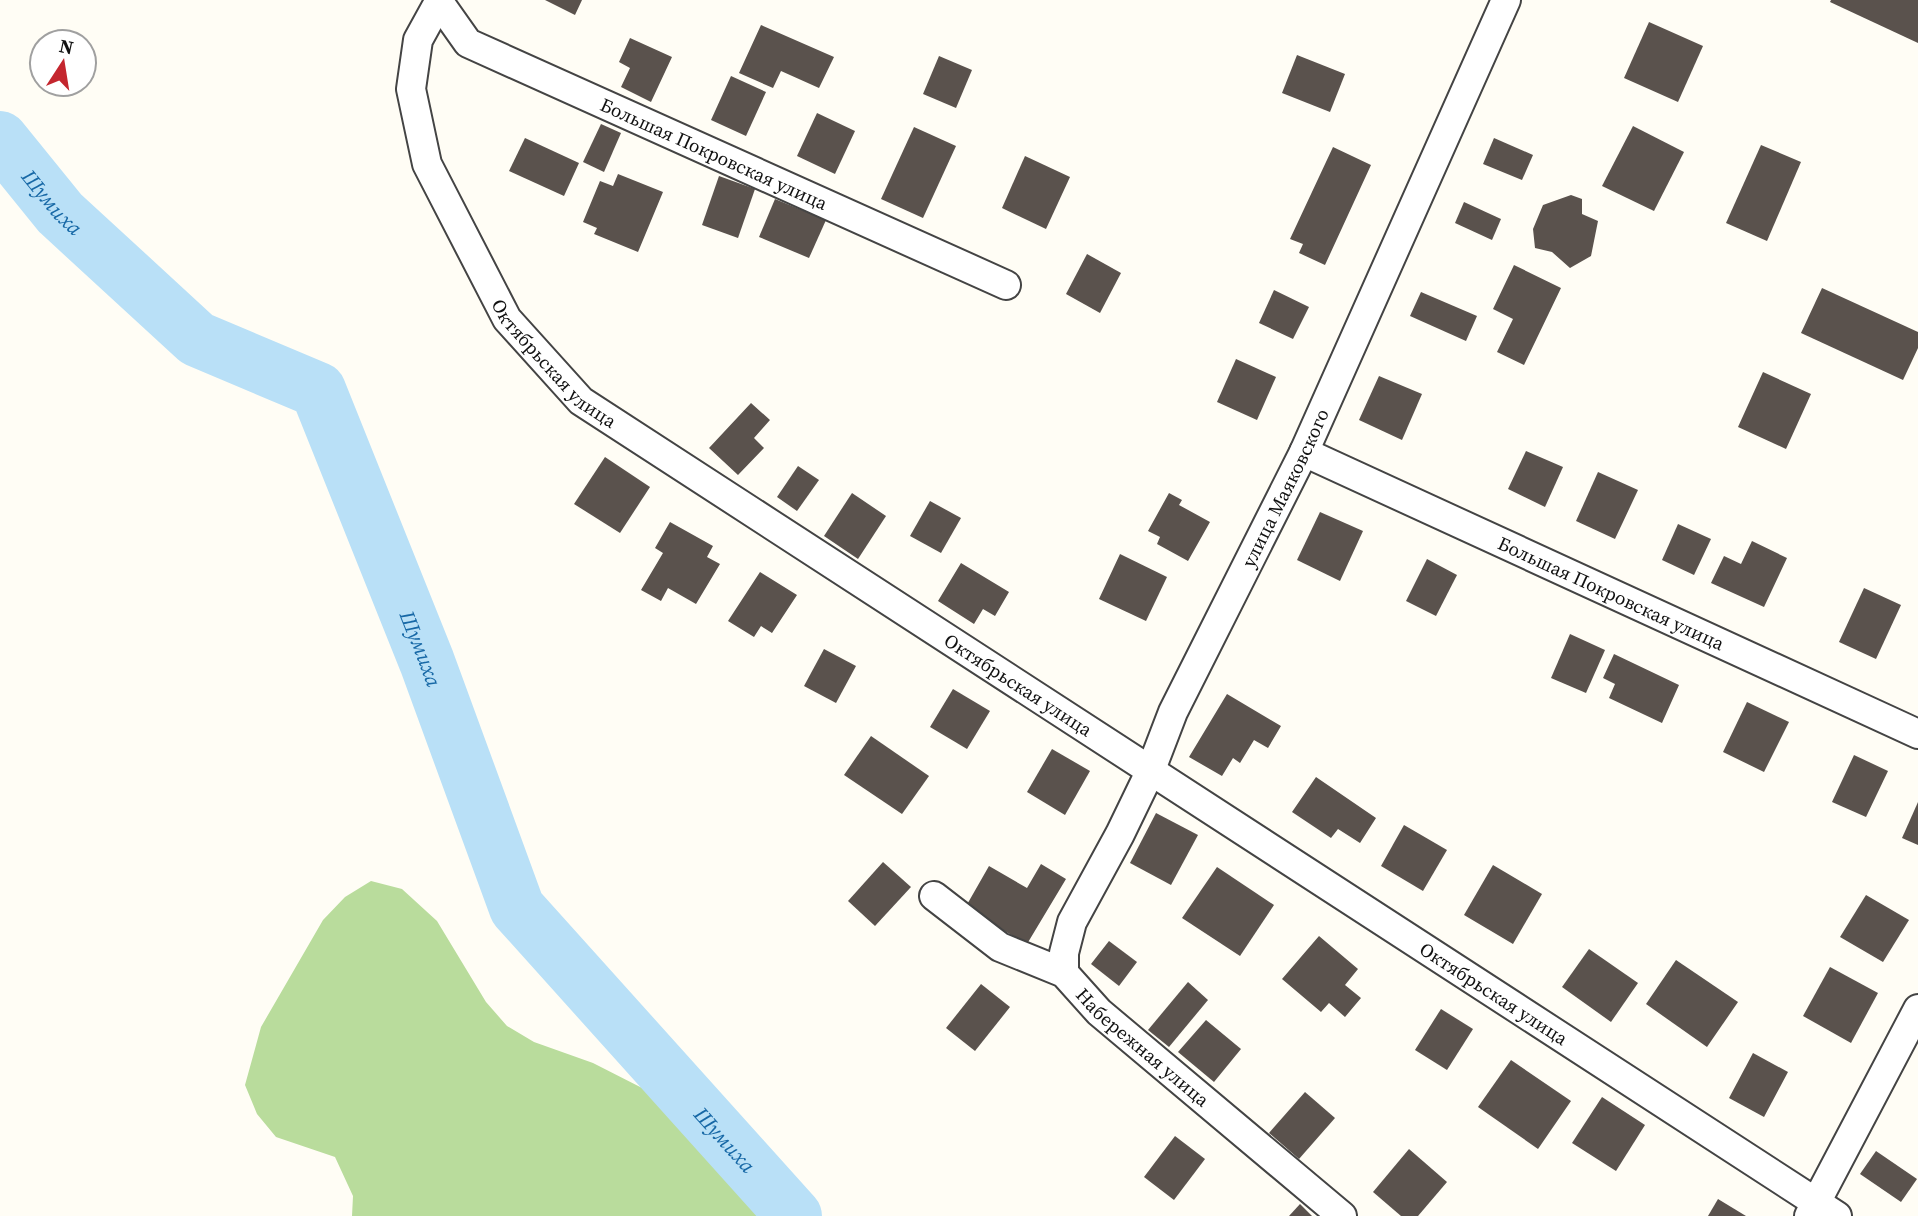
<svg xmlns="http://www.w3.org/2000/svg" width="1918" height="1216" font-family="'Source Serif 4',serif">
<rect width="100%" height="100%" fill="#fffdf5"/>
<path fill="#b9dc9c" d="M371,881L402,889L437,921L486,1002L507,1026L534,1042L593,1063L650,1092L761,1216H352L353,1196L335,1157L276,1137L257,1114L245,1085L261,1027L323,920L345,897Z"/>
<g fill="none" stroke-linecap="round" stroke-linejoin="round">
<path stroke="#b9e0f7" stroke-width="56" id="s1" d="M0,139L60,213L197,339L318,390L427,662L517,908L794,1216"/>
</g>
<g fill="#5a524d">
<path d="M545,0H582L575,15Z"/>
<path d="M1831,0H1918V43L1830,2Z"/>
<path d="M1649,22L1703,46L1678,102L1624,78Z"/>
<path d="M761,25L834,57L819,88L781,71L773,88L739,73Z"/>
<path d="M630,38L672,57L651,102L621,87L630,68L619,62Z"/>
<path d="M1297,55L1345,74L1330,112L1282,93Z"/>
<path d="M939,56L972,70L956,108L923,94Z"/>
<path d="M731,76L766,92L746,136L711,120Z"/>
<path d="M817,113L855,131L835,174L797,156Z"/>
<path d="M601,124L621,133L604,172L583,162Z"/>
<path d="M1633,126L1684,152L1654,211L1602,186Z"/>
<path d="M914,127L956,146L923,218L881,199Z"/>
<path d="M525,138L579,163L564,196L509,171Z"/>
<path d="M1494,138L1533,155L1522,180L1483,164Z"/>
<path d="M1761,145L1801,162L1767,241L1726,223Z"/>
<path d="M1333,147L1371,165L1325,265L1299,253L1303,244L1290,239Z"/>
<path d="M1025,156L1070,177L1046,229L1002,208Z"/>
<path d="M618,174L663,192L638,252L594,234L597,228L583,222L600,181L613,186Z"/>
<path d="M719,176L755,189L738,238L702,225Z"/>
<path d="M1571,195L1582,199V214L1598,221L1591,256L1570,268L1552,252L1535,248L1533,229L1543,205Z"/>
<path d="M775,199L826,220L809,258L759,237Z"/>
<path d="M1464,202L1501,219L1492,240L1455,223Z"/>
<path d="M1087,254L1121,273L1100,313L1066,294Z"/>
<path d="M1514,265L1561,288L1524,365L1497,352L1513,319L1493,309Z"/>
<path d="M1822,288L1918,332V348L1903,380L1801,333Z"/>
<path d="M1274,290L1309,307L1293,339L1259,323Z"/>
<path d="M1421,292L1477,316L1466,341L1410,316Z"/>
<path d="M1236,359L1276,377L1257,420L1217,402Z"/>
<path d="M1763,372L1811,394L1786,449L1738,427Z"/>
<path d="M1379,376L1422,394L1402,440L1359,420Z"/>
<path d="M751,403L770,420L754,438L764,448L738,475L709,448Z"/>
<path d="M1526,451L1563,467L1545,507L1508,489Z"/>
<path d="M605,457L650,487L620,533L574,504Z"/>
<path d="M798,466L819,480L797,511L777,497Z"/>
<path d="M1598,472L1638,490L1615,539L1576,521Z"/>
<path d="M852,493L886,516L858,559L824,536Z"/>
<path d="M1169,493L1182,500L1179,505L1210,522L1188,561L1157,544L1160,537L1148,531Z"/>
<path d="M930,501L961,518L941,553L910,536Z"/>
<path d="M1320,512L1363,531L1340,581L1297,560Z"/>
<path d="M670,522L713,546L707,557L720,564L696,604L668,588L661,601L641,590L663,553L655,548Z"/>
<path d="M1678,524L1711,539L1694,575L1662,560Z"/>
<path d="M1752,541L1787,558L1764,607L1711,583L1724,556L1741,564Z"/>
<path d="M1120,554L1167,577L1146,621L1099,599Z"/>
<path d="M1427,559L1457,575L1436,616L1406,601Z"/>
<path d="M961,563L1009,592L995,616L983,609L974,624L938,601Z"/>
<path d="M760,572L797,595L772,633L761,626L754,637L728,621Z"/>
<path d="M1864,588L1901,605L1876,659L1839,642Z"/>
<path d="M1570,634L1605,650L1586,693L1551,678Z"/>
<path d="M824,649L856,666L836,703L804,686Z"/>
<path d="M1614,654L1679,685L1662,723L1609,698L1615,684L1603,678Z"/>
<path d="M953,689L990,711L967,749L930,727Z"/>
<path d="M1227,694L1281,726L1268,748L1254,740L1240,763L1233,758L1222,776L1189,757Z"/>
<path d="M1747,702L1789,722L1764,772L1723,752Z"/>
<path d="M871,736L929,776L902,814L844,775Z"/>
<path d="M1052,749L1090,771L1065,815L1027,792Z"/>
<path d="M1854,755L1888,771L1866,817L1832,802Z"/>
<path d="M1316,777L1376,818L1360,843L1338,829L1331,838L1292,812Z"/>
<path d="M1918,802V845L1902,838Z"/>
<path d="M1156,813L1198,835L1171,885L1130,863Z"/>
<path d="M1404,825L1447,850L1423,891L1381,866Z"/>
<path d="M883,862L911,887L875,926L848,901Z"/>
<path d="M1041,864L1066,879L1027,944L965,908L989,866L1027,888Z"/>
<path d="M1493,865L1542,894L1513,944L1464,915Z"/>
<path d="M1217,867L1274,905L1240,956L1182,918Z"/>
<path d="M1866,895L1909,920L1883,962L1840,937Z"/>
<path d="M1319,936L1358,969L1345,985L1361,998L1345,1017L1329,1003L1321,1012L1282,979Z"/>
<path d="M1109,941L1137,962L1119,986L1091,964Z"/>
<path d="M1589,949L1638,983L1611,1022L1562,987Z"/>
<path d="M1676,960L1738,1002L1707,1047L1646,1004Z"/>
<path d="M1830,967L1878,993L1851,1043L1803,1016Z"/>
<path d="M1188,982L1208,1000L1169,1047L1148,1030Z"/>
<path d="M981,984L1010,1007L975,1051L946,1028Z"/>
<path d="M1441,1009L1473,1029L1447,1070L1415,1050Z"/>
<path d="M1206,1020L1241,1049L1214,1082L1178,1052Z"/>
<path d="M1753,1053L1788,1072L1764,1117L1729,1098Z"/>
<path d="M1511,1060L1571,1101L1538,1149L1478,1107Z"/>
<path d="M1305,1092L1335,1118L1299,1159L1269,1133Z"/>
<path d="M1602,1097L1645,1125L1616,1171L1572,1143Z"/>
<path d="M1175,1136L1205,1159L1174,1200L1144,1177Z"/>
<path d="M1409,1149L1447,1182L1418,1216H1401L1373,1192Z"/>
<path d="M1876,1151L1917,1179L1901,1202L1860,1174Z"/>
<path d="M1718,1199L1746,1216H1708Z"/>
<path d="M1300,1204L1312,1216H1289Z"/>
</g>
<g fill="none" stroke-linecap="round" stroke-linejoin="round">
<g stroke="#444" stroke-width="32">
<g id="minor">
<path id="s2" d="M440,0L418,40L411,89L427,164L507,319L581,401L1837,1216"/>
<path id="s3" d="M439,2L468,43L1006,285"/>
<path id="s4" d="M1304,452L1918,734"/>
<path id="s5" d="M934,896L1000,947L1064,973L1099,1012L1342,1216"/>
<path id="s6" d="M1064,973V953L1072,922L1120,834L1150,772L1173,712L1304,452L1506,0"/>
<path d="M1809,1216L1918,1009"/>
</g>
</g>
<use href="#minor" stroke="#fff" stroke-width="28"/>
</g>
<g text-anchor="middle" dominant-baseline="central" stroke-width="7" stroke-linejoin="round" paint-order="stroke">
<g font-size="19" fill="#111" stroke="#fff">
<text stroke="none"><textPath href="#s3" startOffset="320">Большая Покровская улица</textPath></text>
<text stroke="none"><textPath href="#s2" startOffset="411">Октябрьская улица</textPath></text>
<text stroke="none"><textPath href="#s6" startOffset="536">улица Маяковского</textPath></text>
<text stroke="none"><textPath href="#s4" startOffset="338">Большая Покровская улица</textPath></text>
<text stroke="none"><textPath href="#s2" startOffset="978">Октябрьская улица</textPath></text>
<text stroke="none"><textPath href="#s2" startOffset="1545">Октябрьская улица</textPath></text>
<text stroke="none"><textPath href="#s5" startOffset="261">Набережная улица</textPath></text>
</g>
<g font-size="21" font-style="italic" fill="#1768a6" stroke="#fff">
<text stroke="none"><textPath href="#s1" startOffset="82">Шумиха</textPath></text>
<text stroke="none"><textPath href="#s1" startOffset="691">Шумиха</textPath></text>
<text stroke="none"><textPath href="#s1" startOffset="1279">Шумиха</textPath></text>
</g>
</g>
<g transform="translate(63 63) rotate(12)"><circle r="33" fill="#ffffff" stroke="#a0a0a0" stroke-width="2"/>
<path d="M0-5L12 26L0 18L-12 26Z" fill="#c4262e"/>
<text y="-10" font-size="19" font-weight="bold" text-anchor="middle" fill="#111111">N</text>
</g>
</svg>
